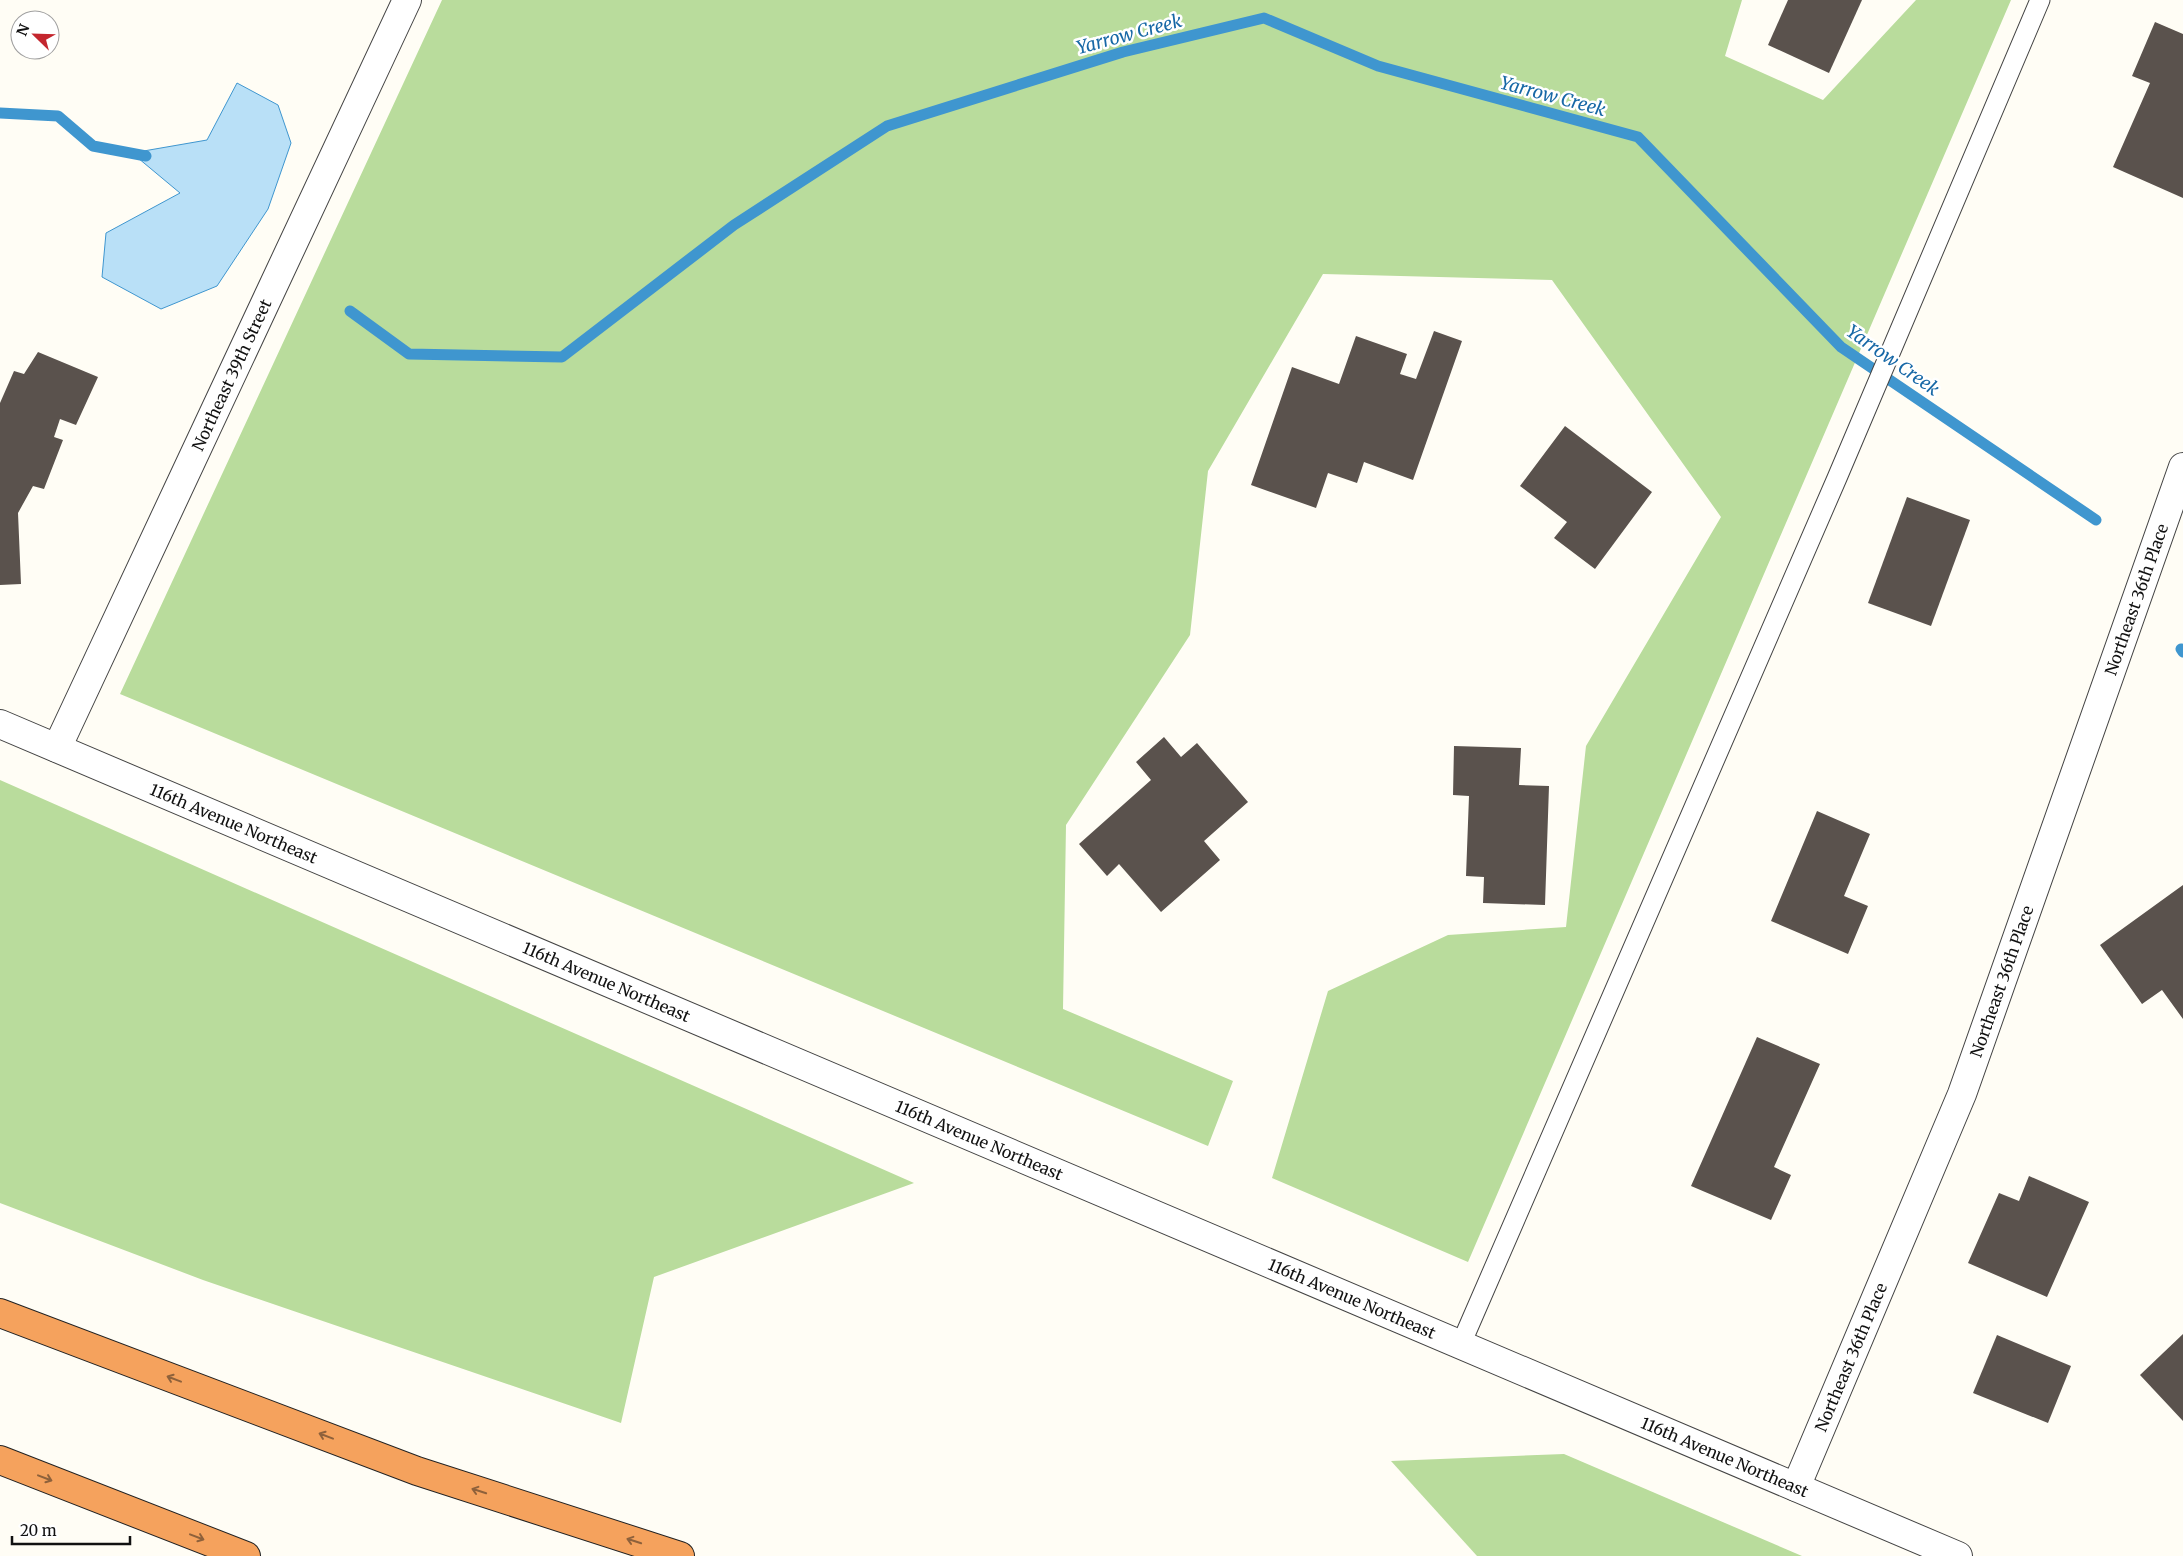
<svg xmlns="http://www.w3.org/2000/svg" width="2183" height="1556" font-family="Merriweather,serif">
<rect width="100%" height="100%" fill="#fffdf5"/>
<g fill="#b9dc9c">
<path d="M442,0H1742L1725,56L1823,100L1916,0H2011L1468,1262L1272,1178L1328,991L1448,935L1566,927L1586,746L1721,517L1552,280L1323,274L1208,471L1190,635L1066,825L1063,1009L1233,1081L1208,1146L120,694Z"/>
<path d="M0,780L914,1183L654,1277L621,1423L203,1280L0,1203Z"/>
<path d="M1564,1454L1802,1556H1477L1391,1461Z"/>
</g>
<path fill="#b9e0f7" stroke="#3f96cf" d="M237,83L278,105L291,143L268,209L217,286L161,309L102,277L106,233L180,193L132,153L207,140Z"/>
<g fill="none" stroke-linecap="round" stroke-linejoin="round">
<g stroke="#3f96cf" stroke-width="11">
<path d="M0,113L58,116L93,146L146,156"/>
<path d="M350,311L409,354L562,357L734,225L887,126L1123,52L1264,18L1378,66L1638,137L1841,347L2096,520"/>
<path d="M2181,649L2183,652"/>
</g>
</g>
<g fill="#5a524d">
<path d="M1788,0H1862L1829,73L1768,45Z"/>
<path d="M2155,22L2183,34V198L2113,167L2150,83L2132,76Z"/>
<path d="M1434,331L1462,341L1413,480L1364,462L1357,483L1328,473L1316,508L1251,485L1292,367L1339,384L1356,336L1407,354L1400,374L1416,379Z"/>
<path d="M38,352L98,377L76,425L60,419L54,437L63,440L44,489L33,486L18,513L21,584L0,585V403L14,371L24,374Z"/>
<path d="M1565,426L1652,492L1595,569L1554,538L1567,522L1520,486Z"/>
<path d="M1907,497L1970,520L1931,626L1868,603Z"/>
<path d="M1164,737L1181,757L1197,743L1248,802L1204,841L1220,860L1161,912L1119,864L1107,876L1079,844L1151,780L1136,762Z"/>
<path d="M1454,746L1521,748L1519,785L1549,786L1545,905L1483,903L1484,877L1466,876L1469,796L1453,795Z"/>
<path d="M1817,811L1870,834L1844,896L1868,906L1848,954L1771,921Z"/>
<path d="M2183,885V1019L2162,990L2142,1004L2100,945Z"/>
<path d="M1757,1037L1820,1064L1774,1167L1791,1175L1771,1220L1691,1186Z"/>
<path d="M2029,1176L2089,1202L2047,1297L1968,1263L1999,1193L2019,1201Z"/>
<path d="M2183,1334V1421L2140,1375Z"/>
<path d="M1997,1335L2071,1366L2048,1423L1973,1393Z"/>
</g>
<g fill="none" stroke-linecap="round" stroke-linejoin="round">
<g stroke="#444" stroke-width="21">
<path id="service" d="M1461,1344L1837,478L2040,0"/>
</g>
<g stroke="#444" stroke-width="30">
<g id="minor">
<path id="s1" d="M57,748L407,0"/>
<path id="s2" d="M1796,1487L1962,1094L2183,467"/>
</g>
</g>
<g stroke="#444" stroke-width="30">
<g id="tertiary">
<path id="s3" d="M0,724L1958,1556"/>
</g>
</g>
<g stroke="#222" stroke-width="30">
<g id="motorway">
<path d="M0,1313L417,1471L680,1556"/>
<path d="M0,1460L246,1556"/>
</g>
</g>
<use href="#service" stroke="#fff" stroke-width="19"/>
<use href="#minor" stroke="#fff" stroke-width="28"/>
<use href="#tertiary" stroke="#fff" stroke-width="28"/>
<use href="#motorway" stroke="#f5a25d" stroke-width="28"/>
</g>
<defs><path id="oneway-shaft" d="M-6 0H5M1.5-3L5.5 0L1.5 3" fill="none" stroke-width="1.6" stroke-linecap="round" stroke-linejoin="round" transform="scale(1.25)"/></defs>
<g stroke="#8e613b">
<use href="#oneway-shaft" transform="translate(174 1379) rotate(-159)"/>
<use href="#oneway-shaft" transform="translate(326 1436) rotate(-159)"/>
<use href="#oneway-shaft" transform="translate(45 1478) rotate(21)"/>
<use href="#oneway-shaft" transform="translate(479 1491) rotate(-162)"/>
<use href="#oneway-shaft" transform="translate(197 1537) rotate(21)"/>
<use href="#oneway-shaft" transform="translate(634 1541) rotate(-162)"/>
</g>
<g text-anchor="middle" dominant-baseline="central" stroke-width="5" stroke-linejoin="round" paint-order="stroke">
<g font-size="16" fill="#111" stroke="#fff">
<text stroke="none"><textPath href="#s1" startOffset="412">Northeast 39th Street</textPath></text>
<text stroke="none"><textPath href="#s2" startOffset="951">Northeast 36th Place</textPath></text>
<text stroke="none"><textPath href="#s3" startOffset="254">116th Avenue Northeast</textPath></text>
<text stroke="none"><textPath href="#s3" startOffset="659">116th Avenue Northeast</textPath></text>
<text stroke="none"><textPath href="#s2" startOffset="546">Northeast 36th Place</textPath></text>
<text stroke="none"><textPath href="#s3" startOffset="1064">116th Avenue Northeast</textPath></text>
<text stroke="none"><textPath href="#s3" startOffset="1469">116th Avenue Northeast</textPath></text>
<text stroke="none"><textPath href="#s2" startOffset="141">Northeast 36th Place</textPath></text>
<text stroke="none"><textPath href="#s3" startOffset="1874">116th Avenue Northeast</textPath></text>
</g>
<g font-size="18" font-style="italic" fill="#1768a6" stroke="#fff">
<text transform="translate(1129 34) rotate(-15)">Yarrow Creek</text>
<text transform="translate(1553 96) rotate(15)">Yarrow Creek</text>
<text transform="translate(1893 360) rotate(35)">Yarrow Creek</text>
</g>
</g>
<g transform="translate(35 35) rotate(293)"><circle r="24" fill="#ffffff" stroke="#a0a0a0"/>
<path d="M0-4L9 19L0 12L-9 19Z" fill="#c4262e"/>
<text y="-8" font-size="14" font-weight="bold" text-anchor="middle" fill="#111111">N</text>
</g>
<path d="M12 1536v8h118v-8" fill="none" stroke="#111111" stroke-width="2.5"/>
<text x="20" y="1536" font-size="15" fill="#111111" stroke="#ffffff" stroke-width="4" paint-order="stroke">20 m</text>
</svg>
